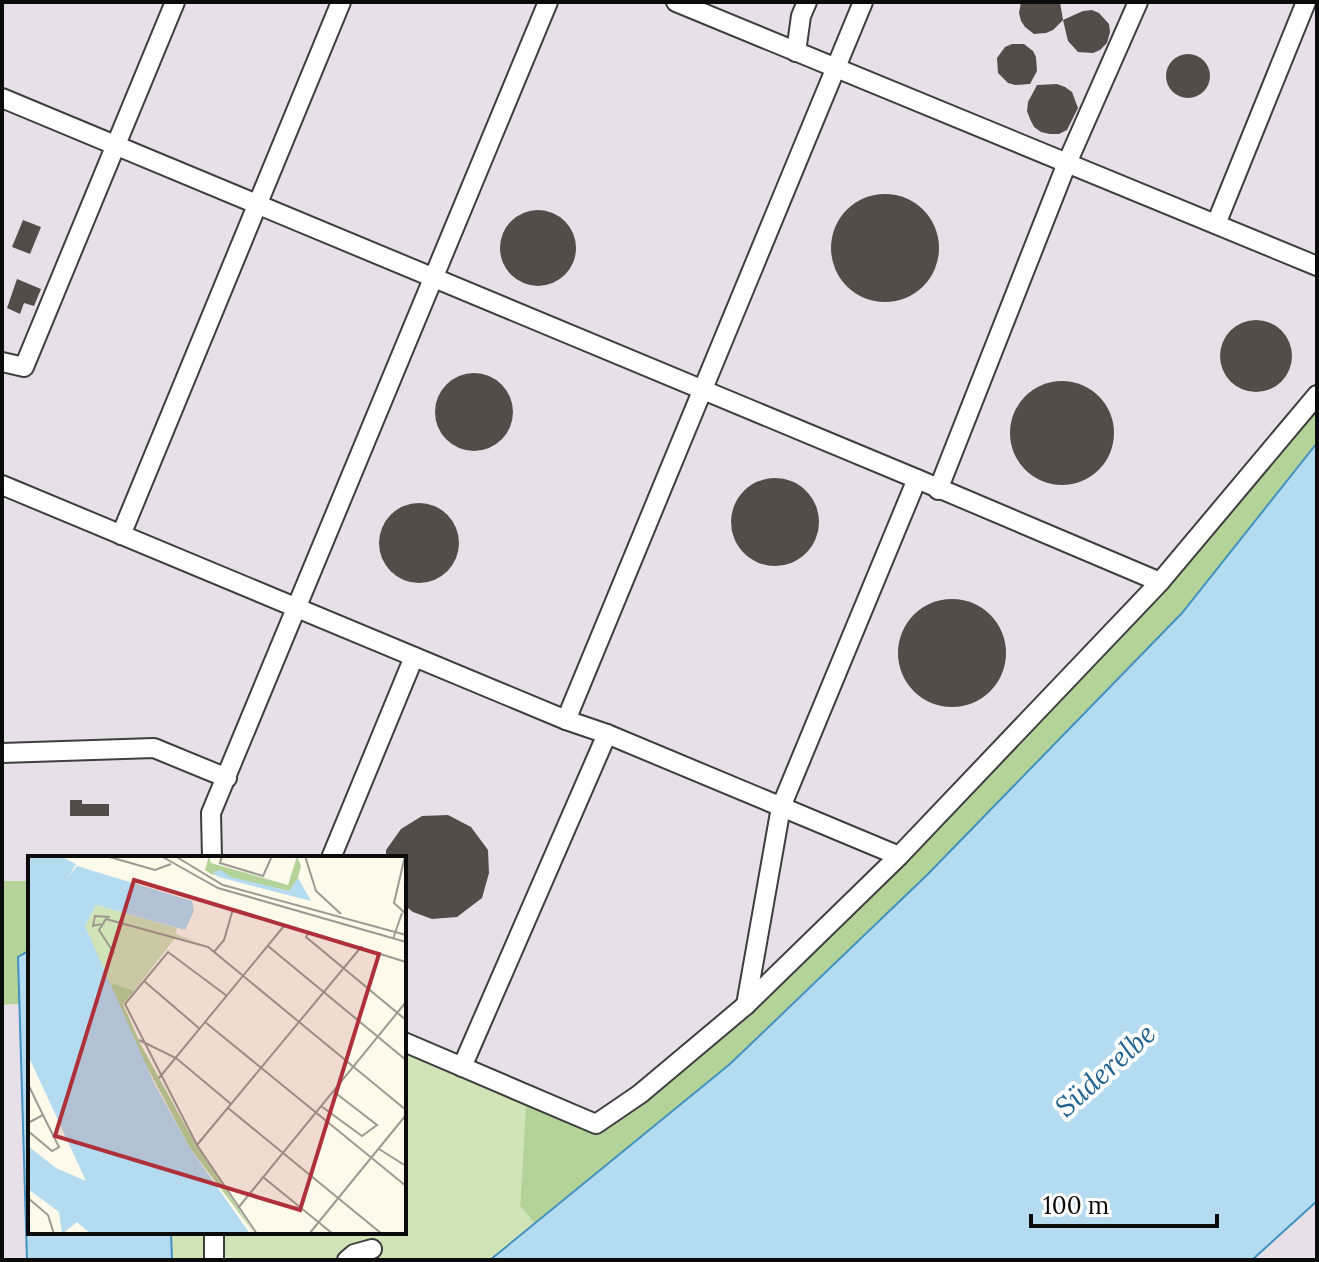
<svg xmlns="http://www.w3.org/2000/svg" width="1319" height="1262" font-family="Lora,serif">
<rect width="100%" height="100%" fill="#fdf9eb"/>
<g fill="#e8e0e9">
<path d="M2,2H1317V405L768,991L601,1133L404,1052V858H30V881H2Z"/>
<path d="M20,1004L27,1260H2V1005Z"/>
<path d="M1317,1201V1260H1252Z"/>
</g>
<path fill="#d0e4b8" d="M404,1052L526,1102L520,1206L535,1224L490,1260H172L171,1232H404Z"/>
<g fill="#b4d399">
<path d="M1317,405V443L1182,613L928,874L730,1064L535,1224L520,1206L526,1102L601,1133L768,991Z"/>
<path d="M2,881H30V950L18,957L20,1004L2,1005Z"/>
</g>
<g fill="#b4dbf0" stroke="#4291c1" stroke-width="2">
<path d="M1317,443V1201L1252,1260H490L730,1064L928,874L1182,613Z"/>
<path d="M30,950V1232H171L172,1260H27L18,957Z"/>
</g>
<g fill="#534c48">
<path d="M1021,2H1060L1063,20L1083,11L1092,10L1099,13L1109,24L1110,32L1107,43L1100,50L1093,53L1078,52L1068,41L1063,20L1053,30L1046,33L1034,34L1025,27L1021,21L1019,13Z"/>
<path d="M1012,44H1024L1033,51L1036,57L1037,71L1030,84L1015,85L1008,83L998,73L997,58L1005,47Z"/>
<circle cx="1188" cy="76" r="22"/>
<path d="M1057,84L1065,87L1072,92L1078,108L1067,130L1059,134H1050L1041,132L1034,127L1030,119L1027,111L1028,102L1037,85Z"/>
<circle cx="885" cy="248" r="54"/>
<circle cx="538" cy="248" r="38"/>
<path d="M23,220L41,227L30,254L12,247Z"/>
<path d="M17,279L41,289L34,306L24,303L20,314L7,308Z"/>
<circle cx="1256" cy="356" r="36"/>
<circle cx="474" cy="412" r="39"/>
<circle cx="1062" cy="433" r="52"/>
<circle cx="775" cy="522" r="44"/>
<circle cx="419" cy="543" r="40"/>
<circle cx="952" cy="653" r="54"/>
<path d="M70,800H82V804H109V816H70Z"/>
<path d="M448,815L471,827L488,850L489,873L482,898L457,917L432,919L413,912L404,905V858H386V850L401,829L422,816Z"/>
</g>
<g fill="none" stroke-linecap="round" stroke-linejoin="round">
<g stroke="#3e3e3e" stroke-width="22">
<g id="minor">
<path d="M676,2L1317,266"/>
<path d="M796,52L801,16L807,2"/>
<path d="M2,98L917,479L1160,582"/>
<path d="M1216,224L1306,2"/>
<path d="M2,362L24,367L175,2"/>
<path d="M2,485L566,720L607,734L899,856"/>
<path d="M938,490L1067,163L1138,2"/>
<path d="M121,535L341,2"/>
<path d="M566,720L863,2"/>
<path d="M2,753L154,748L227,778"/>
<path d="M212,858L211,813L548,2"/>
<path d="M331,858L414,657"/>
<path d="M746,1005L781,807L917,479"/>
<path d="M404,1042L596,1124L640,1094L746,1005L899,856L1160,582L1317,395"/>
<path d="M462,1067L607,734"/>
<path d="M214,1232V1260"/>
<path d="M347,1260L354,1254L372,1249"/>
</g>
</g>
<use href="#minor" stroke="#fff" stroke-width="18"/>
</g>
<g text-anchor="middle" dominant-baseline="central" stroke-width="8" stroke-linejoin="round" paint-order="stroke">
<g font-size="28" font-style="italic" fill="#206291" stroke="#fff">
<text transform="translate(1105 1070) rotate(-42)">Süderelbe</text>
</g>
</g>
<g transform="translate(28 856)">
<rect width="378" height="378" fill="#fdf9eb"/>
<path d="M68,49L149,72L148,78L168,86L148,81L106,135L81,130L57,70Z" fill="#d0e4b8"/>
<path d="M181,0L183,7L260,29L269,0L273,10L267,33L261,35L183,18L177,14ZM86,128L106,135L95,148L113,189L168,289L227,378L162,292L101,177L81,130Z" fill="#b4d399"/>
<path d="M0,0H32L48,8L40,21L49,10L164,45L166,55L157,74L68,49L57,70L126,227L162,292L222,378H63L49,366L34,378L31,356L0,333V290L28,312L58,325L0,199ZM193,14L203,21L261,35L270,22L283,45L191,21L184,16Z" fill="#b4dbf0"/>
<path fill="none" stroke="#9c9a91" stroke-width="2" d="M78,0L127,14L143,8M133,0L190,32L378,86M147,0L195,29L378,79M194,0L192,7L235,20L244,0M277,0L288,35L313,58M377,0L366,47L378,58M73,68L65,70L67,60L82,61M365,83L374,57M240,90L378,204M186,96L196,84L205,53L281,76M86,97L71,74L78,63L180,91L378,254M378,106L281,76L278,81L378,164M116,125L172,173M199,140L140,96L97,148L169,289L229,378M177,166L378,330M111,184L148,202L203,248M131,222L256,70M0,228L15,259L0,267M293,250L334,280L349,269L305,235M200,252L354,378M0,275L24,295L31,291L15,259M169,289L334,90M351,293L378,310M235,321L305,378M0,342L20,359L26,378M210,352L378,146M281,378L378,259"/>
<path fill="#ae3039" fill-opacity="0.15" stroke="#ae3039" stroke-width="4" d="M106,24L351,98L272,354L27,280Z"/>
<rect width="378" height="378" fill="none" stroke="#0b0b0b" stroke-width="4"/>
</g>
<rect width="1319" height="1262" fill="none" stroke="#0b0b0b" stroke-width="8"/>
<path d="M1031 1214v12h186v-12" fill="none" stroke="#0b0b0b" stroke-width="4"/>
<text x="1043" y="1214" font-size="24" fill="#0b0b0b" stroke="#ffffff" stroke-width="6" paint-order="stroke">100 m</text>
</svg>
